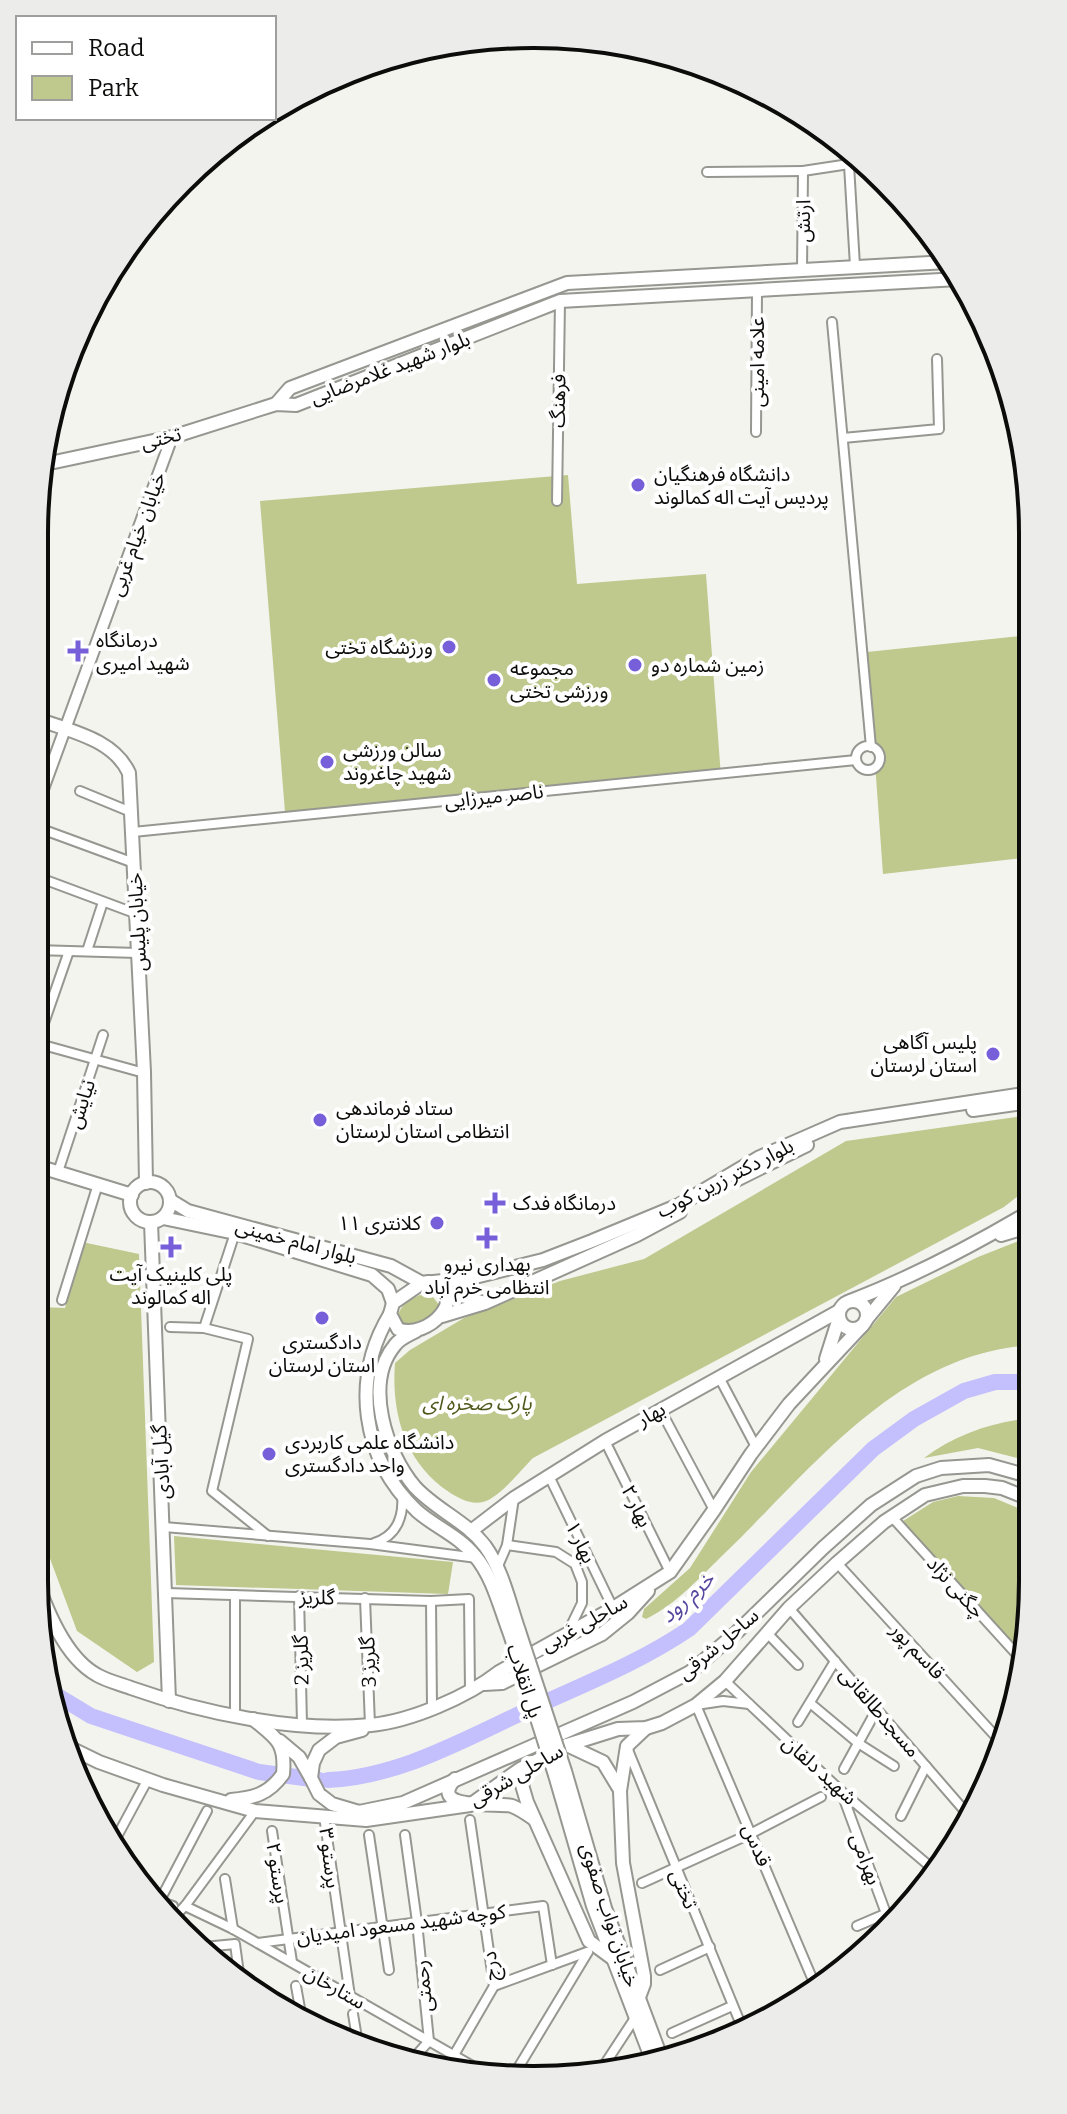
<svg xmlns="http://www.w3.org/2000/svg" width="1067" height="2114" font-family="Bitter,'Noto Sans Arabic',serif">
<rect width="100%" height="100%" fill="#f3f4ee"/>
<g fill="#bfc88d">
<path d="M568,475L577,584L706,574L721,777L285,812L260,501Z"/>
<path d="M1029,635L1030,857L883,874L867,652Z"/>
<path d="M1031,1115V1186L1004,1207L533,1458C521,1470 499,1498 483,1502C471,1505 458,1498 449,1492C405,1463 391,1413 395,1363L410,1350L464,1318L560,1281L644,1259L846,1141Z"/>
<path d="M1031,1236V1345C898,1354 814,1467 726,1552C701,1576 677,1604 646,1619L642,1617L644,1609L690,1568L751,1472L896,1297L978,1257Z"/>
<path d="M82,1242L139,1254L154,1662L137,1672L77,1631L39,1529L34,1505V1326L40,1307L65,1308Z"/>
<path d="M420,1295L433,1297L439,1305L438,1312L406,1328L396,1321C400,1306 406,1300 420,1295Z"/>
<path d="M1031,1418L1032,1462L978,1448L924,1458C956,1434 992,1422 1031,1418Z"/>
<path d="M958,1496L994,1498L1032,1514V1613L1021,1656L903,1521L933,1502Z"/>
<path d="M174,1536L453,1562L448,1594L176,1585Z"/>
</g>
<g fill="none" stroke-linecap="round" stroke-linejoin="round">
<g stroke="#c4bffd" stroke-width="16">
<path d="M53,1693L91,1716L259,1772L319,1780"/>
<path d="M328,1780C400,1777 466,1738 530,1709C584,1684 639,1663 689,1629L873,1449L914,1419L964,1391L995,1382H1031"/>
</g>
<g stroke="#969791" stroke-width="12">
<g id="minor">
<path d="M848,148L855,266"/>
<path d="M707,172L803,171"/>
<path d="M802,270L803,171L849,164"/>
<path d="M832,322L871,747"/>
<path d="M756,432L757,292"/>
<path d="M843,438L939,429L937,359"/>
<path d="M557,501L560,301"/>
<circle cx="868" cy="758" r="12"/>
<path d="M80,791L131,812"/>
<path d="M36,827L134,863"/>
<path d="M133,832L856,760"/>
<path d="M35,876L137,914"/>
<path d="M35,950L138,953"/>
<path d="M87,951L103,902"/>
<path d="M36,1043L137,1071"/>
<path d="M35,1049L69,951"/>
<path d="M58,1172L103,1035"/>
<path d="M62,1300L98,1184"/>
<path d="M170,1327L204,1328L248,1339L212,1491L268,1536"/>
<path d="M204,1328L235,1233"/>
<path d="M720,1379L756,1447"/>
<path d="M660,1409L714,1510"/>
<path d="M605,1441L670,1572"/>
<path d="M549,1476L613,1608"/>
<path d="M892,1517L1020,1658"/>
<path d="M164,1527L370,1544L477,1558"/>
<path d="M374,1543C397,1536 404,1516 402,1494"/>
<path d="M507,1545L556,1552L575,1564L582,1582V1603L568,1632"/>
<path d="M837,1563L998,1739"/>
<path d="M498,1566L507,1545L514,1498"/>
<path d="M166,1593L431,1601L469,1599L470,1691"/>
<path d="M235,1595V1715"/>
<path d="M299,1596L302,1724"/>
<path d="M365,1598L370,1725"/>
<path d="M431,1601L432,1708"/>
<path d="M789,1608L970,1817"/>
<path d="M768,1634L798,1665"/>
<path d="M725,1681L841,1791L933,1869"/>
<path d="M810,1703L858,1743L894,1766"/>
<path d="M749,1704L723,1701L696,1705L815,1985"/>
<path d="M798,1722L835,1661"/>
<path d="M628,1750L744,2032"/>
<path d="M75,1768L82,1754"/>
<path d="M844,1769L877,1709"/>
<path d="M841,1791L891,1927"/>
<path d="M324,1816L350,1996"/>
<path d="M901,1816L926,1766"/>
<path d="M272,1831L292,1962"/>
<path d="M369,1835L389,1970"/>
<path d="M405,1835L417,1922L429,2041L412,2060"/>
<path d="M114,1842L148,1779"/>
<path d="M225,1879L233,1929"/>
<path d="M642,1883L752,1833L821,1797"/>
<path d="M158,1904L207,1811"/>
<path d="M159,1905L164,1903L173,1906L174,1918"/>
<path d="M185,1906L233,1929L483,2072"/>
<path d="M176,1915L185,1906L255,1811"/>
<path d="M857,1926L885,1914"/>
<path d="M258,1943L543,1906L552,1965"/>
<path d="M204,1947L235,1944L240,1981"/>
<path d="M660,1970L710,1947"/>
<path d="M296,1986L301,2014"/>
<path d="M494,1986L587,1952"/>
<path d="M353,2014L357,2038"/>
<path d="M672,2033L732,2006"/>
<path d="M454,2055L494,1986L470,1820"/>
<path d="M515,2073L588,1952"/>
<path d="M597,2076L635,2018"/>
</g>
</g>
<g stroke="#969791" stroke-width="14">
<path id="tertiary" d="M35,811L172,437"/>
</g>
<g stroke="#969791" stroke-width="16">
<g id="secondary">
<path d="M276,404L290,388L567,283L948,262"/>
<path d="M45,464L172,437L276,404L296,405L560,301L959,279"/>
<path d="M35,718C68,731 113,738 129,773L144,1072L146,1183"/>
<path d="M973,1110L1030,1102"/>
<path d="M34,1165L132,1195"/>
<path d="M738,1179L807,1145"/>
<circle cx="150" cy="1202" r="20"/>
<path d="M170,1200L188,1211L391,1266L422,1283"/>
<path d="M163,1218L235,1233L372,1275L388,1289L393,1303"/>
<path d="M151,1222L169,1701"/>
<path d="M1001,1235L1031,1226"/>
<path d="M471,1278L465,1293L469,1299L482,1302"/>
<path d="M429,1282C473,1294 427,1341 398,1329L390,1314L393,1303L422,1283Z"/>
<path d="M424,1283L471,1278L543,1260L592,1241L679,1205L760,1157L840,1122L1030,1093"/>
<path d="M850,1301C913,1277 972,1246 1031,1211"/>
<circle cx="853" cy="1315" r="14"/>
<path d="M390,1314C351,1379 361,1458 417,1511C435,1527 459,1536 475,1556C493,1577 500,1608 510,1634"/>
<path d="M442,1316L485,1303L637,1235L680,1212"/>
<path d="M866,1320L894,1286"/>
<path d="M416,1331C409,1335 400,1338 395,1345C363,1383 386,1453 415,1487C436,1510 466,1521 485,1546C503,1571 509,1602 519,1631"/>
<path d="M826,1359L839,1318"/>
<path d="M471,1531L514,1498L605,1441L839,1311"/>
<path d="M34,1573C45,1607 64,1657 97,1675C107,1681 121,1684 131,1688C202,1713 296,1733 371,1725C411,1721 467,1697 499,1672L610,1610L670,1572L714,1510L751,1454L789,1404L862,1326"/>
<path d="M484,1684L502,1683L602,1634L628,1613L648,1591"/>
<path d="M362,1730L336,1737L319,1750L313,1763L311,1778L319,1794L332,1804L359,1812L403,1803L633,1702L690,1672L737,1632L823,1548L871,1505L916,1476L941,1468L989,1465L1032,1477"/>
<path d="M280,1741L299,1757L311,1778"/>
<path d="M62,1744L99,1762L163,1785L255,1811L366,1820L470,1805L520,1769L567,1745L618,1729L646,1728L662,1723L696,1705L725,1681L789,1608L837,1563L884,1522L925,1495L963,1486H985L1002,1488L1032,1500"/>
<path d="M567,1745L603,1762L620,1790"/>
<path d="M531,1762L522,1785L527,1802L589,1941L612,1958"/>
<path d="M565,1771L605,1908L661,2057"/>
<path d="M555,1775L593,1906L652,2060"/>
<path d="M455,1779C426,1812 501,1802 512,1806C520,1809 527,1814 534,1819"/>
<path d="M231,1800C254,1798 269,1794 283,1774C286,1742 276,1738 253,1719"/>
<path d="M638,2000L644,1984V1976L623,1863L620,1791L627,1746L646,1728"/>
</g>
</g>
<use href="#minor" stroke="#fff" stroke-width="8"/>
<use href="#tertiary" stroke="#fff" stroke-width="10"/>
<use href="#secondary" stroke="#fff" stroke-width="12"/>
<g stroke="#969791" stroke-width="16" stroke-linecap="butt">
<g id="secondary-bridge">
<path d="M519,1631L565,1771"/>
<path d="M510,1634L555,1775"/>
</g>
</g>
<use href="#secondary-bridge" stroke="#fff" stroke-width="12"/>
</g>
<g fill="#765fd9" stroke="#fff" stroke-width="3">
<circle cx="638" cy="485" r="8"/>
<circle cx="449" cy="647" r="8"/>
<path d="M74 639h8v8h8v8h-8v8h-8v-8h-8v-8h8z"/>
<circle cx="635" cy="665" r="8"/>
<circle cx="494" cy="680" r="8"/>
<circle cx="327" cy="762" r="8"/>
<circle cx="993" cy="1054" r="8"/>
<circle cx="320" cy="1120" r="8"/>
<path d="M491 1191h8v8h8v8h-8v8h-8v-8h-8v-8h8z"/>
<circle cx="437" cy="1223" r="8"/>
<path d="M483 1226h8v8h8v8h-8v8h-8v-8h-8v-8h8z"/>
<path d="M167 1235h8v8h8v8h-8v8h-8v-8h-8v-8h8z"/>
<circle cx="322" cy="1318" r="8"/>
<circle cx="269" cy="1454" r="8"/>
</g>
<g text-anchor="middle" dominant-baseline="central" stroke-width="8" stroke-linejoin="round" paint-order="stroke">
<g font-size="20" fill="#0c0d0b" stroke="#fff">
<text transform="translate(803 221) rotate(-90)">ارتش</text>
<text transform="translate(757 362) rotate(-90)">علامه امینی</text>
<text transform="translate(390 368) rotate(-21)">بلوار شهید غلامرضایی</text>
<text transform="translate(558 401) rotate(-89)">فرهنگ</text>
<text transform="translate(161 438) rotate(-14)">تختی</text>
<text transform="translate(137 534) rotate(-70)">خیابان خیام غربی</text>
<text transform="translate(494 796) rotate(-6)">ناصر میرزایی</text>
<text transform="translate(137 922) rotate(-93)">خیابان پلیس</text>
<text transform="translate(81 1104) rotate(-72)">نیایش</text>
<text transform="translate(725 1178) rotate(-27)">بلوار دکتر زرین کوب</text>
<text transform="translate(296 1241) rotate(15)">بلوار امام خمینی</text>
<text transform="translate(651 1414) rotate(-29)">بهار</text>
<text transform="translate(161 1462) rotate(-93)">گیل آبادی</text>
<text transform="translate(637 1506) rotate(64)">بهار ۲</text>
<text transform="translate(581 1542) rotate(64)">بهار ۱</text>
<text transform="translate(956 1587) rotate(48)">چگنی نژاد</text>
<text transform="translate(317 1597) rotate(1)">گلریز</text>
<text transform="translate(584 1623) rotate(-29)">ساحلی غربی</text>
<text transform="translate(718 1644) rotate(-40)">ساحل شرقی</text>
<text transform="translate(918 1651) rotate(47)">قاسم پور</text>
<text transform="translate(301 1660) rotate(-91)">گلریز 2</text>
<text transform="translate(368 1662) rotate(-92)">گلریز 3</text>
<text transform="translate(525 1681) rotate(72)">پل انقلاب</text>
<text transform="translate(880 1712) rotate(49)">مسجدطالقانی</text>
<text transform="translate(820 1770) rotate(42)">شهید دلفان</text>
<text transform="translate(516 1775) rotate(-30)">ساحلی شرقی</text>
<text transform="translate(757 1845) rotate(67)">قدس</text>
<text transform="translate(330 1858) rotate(83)">پرستو ۳</text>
<text transform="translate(866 1859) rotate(70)">بهرامی</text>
<text transform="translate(278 1873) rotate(81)">پرستو ۲</text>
<text transform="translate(684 1889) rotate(67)">تختی</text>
<text transform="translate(610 1915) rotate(72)">خیابان نواب صفوی</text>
<text transform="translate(401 1924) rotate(-7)">کوچه شهید مسعود امیدیان</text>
<text transform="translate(490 1966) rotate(-94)">درج</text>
<text transform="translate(423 1986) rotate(-96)">رحمتی</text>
<text transform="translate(335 1987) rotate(30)">ستارخان</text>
</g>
<g font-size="20" fill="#0c0d0b" stroke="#fff" text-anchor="start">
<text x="654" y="474">دانشگاه فرهنگیان<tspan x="654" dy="23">پردیس آیت اله کمالوند</tspan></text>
<text x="96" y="640">درمانگاه<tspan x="96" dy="23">شهید امیری</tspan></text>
<text x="433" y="647" text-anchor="end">ورزشگاه تختی</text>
<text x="651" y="665">زمین شماره دو</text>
<text x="510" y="668">مجموعه<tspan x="510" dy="23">ورزشی تختی</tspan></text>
<text x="343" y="750">سالن ورزشی<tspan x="343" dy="23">شهید چاغروند</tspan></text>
<text x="977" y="1042" text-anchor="end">پلیس آگاهی<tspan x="977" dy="23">استان لرستان</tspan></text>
<text x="336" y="1108">ستاد فرماندهی<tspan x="336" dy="23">انتظامی استان لرستان</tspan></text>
<text x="513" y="1203">درمانگاه فدک</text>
<text x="421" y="1223" text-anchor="end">کلانتری ۱۱</text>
<text x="487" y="1264" text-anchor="middle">بهداری نیرو<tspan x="487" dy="23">انتظامی خرم آباد</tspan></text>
<text x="171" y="1274" text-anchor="middle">پلی کلینیک آیت<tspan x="171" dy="23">اله کمالوند</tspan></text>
<text x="322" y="1342" text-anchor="middle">دادگستری<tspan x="322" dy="23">استان لرستان</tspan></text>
<text x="285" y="1442">دانشگاه علمی کاربردی<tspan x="285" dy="23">واحد دادگستری</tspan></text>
</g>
<g font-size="20" font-style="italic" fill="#50571a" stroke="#fff">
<text x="477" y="1403">پارک صخره ای</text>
</g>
<g font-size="22" font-style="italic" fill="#57479f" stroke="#fff">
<text transform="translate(687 1597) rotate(-42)">خرم رود</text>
</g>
</g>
<path d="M0 0H1067V2114H0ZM533 48H534A485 485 0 0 1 1019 533V1581A485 485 0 0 1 534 2066H533A485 485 0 0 1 48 1581V533A485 485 0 0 1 533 48Z" fill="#ececeb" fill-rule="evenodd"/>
<path fill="none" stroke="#0c0d0b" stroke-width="4" d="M533 48H534A485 485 0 0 1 1019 533V1581A485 485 0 0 1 534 2066H533A485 485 0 0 1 48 1581V533A485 485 0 0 1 533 48Z"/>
<rect x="16" y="16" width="260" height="104" fill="#ffffff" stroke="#9e9e9d" stroke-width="2"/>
<rect x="32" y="42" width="40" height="12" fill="#ffffff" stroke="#9e9e9d" stroke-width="2"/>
<text x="88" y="56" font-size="24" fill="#0c0d0b">Road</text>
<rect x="32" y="76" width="40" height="24" fill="#bfc88d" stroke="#9e9e9d" stroke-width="2"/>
<text x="88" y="96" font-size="24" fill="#0c0d0b">Park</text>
</svg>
